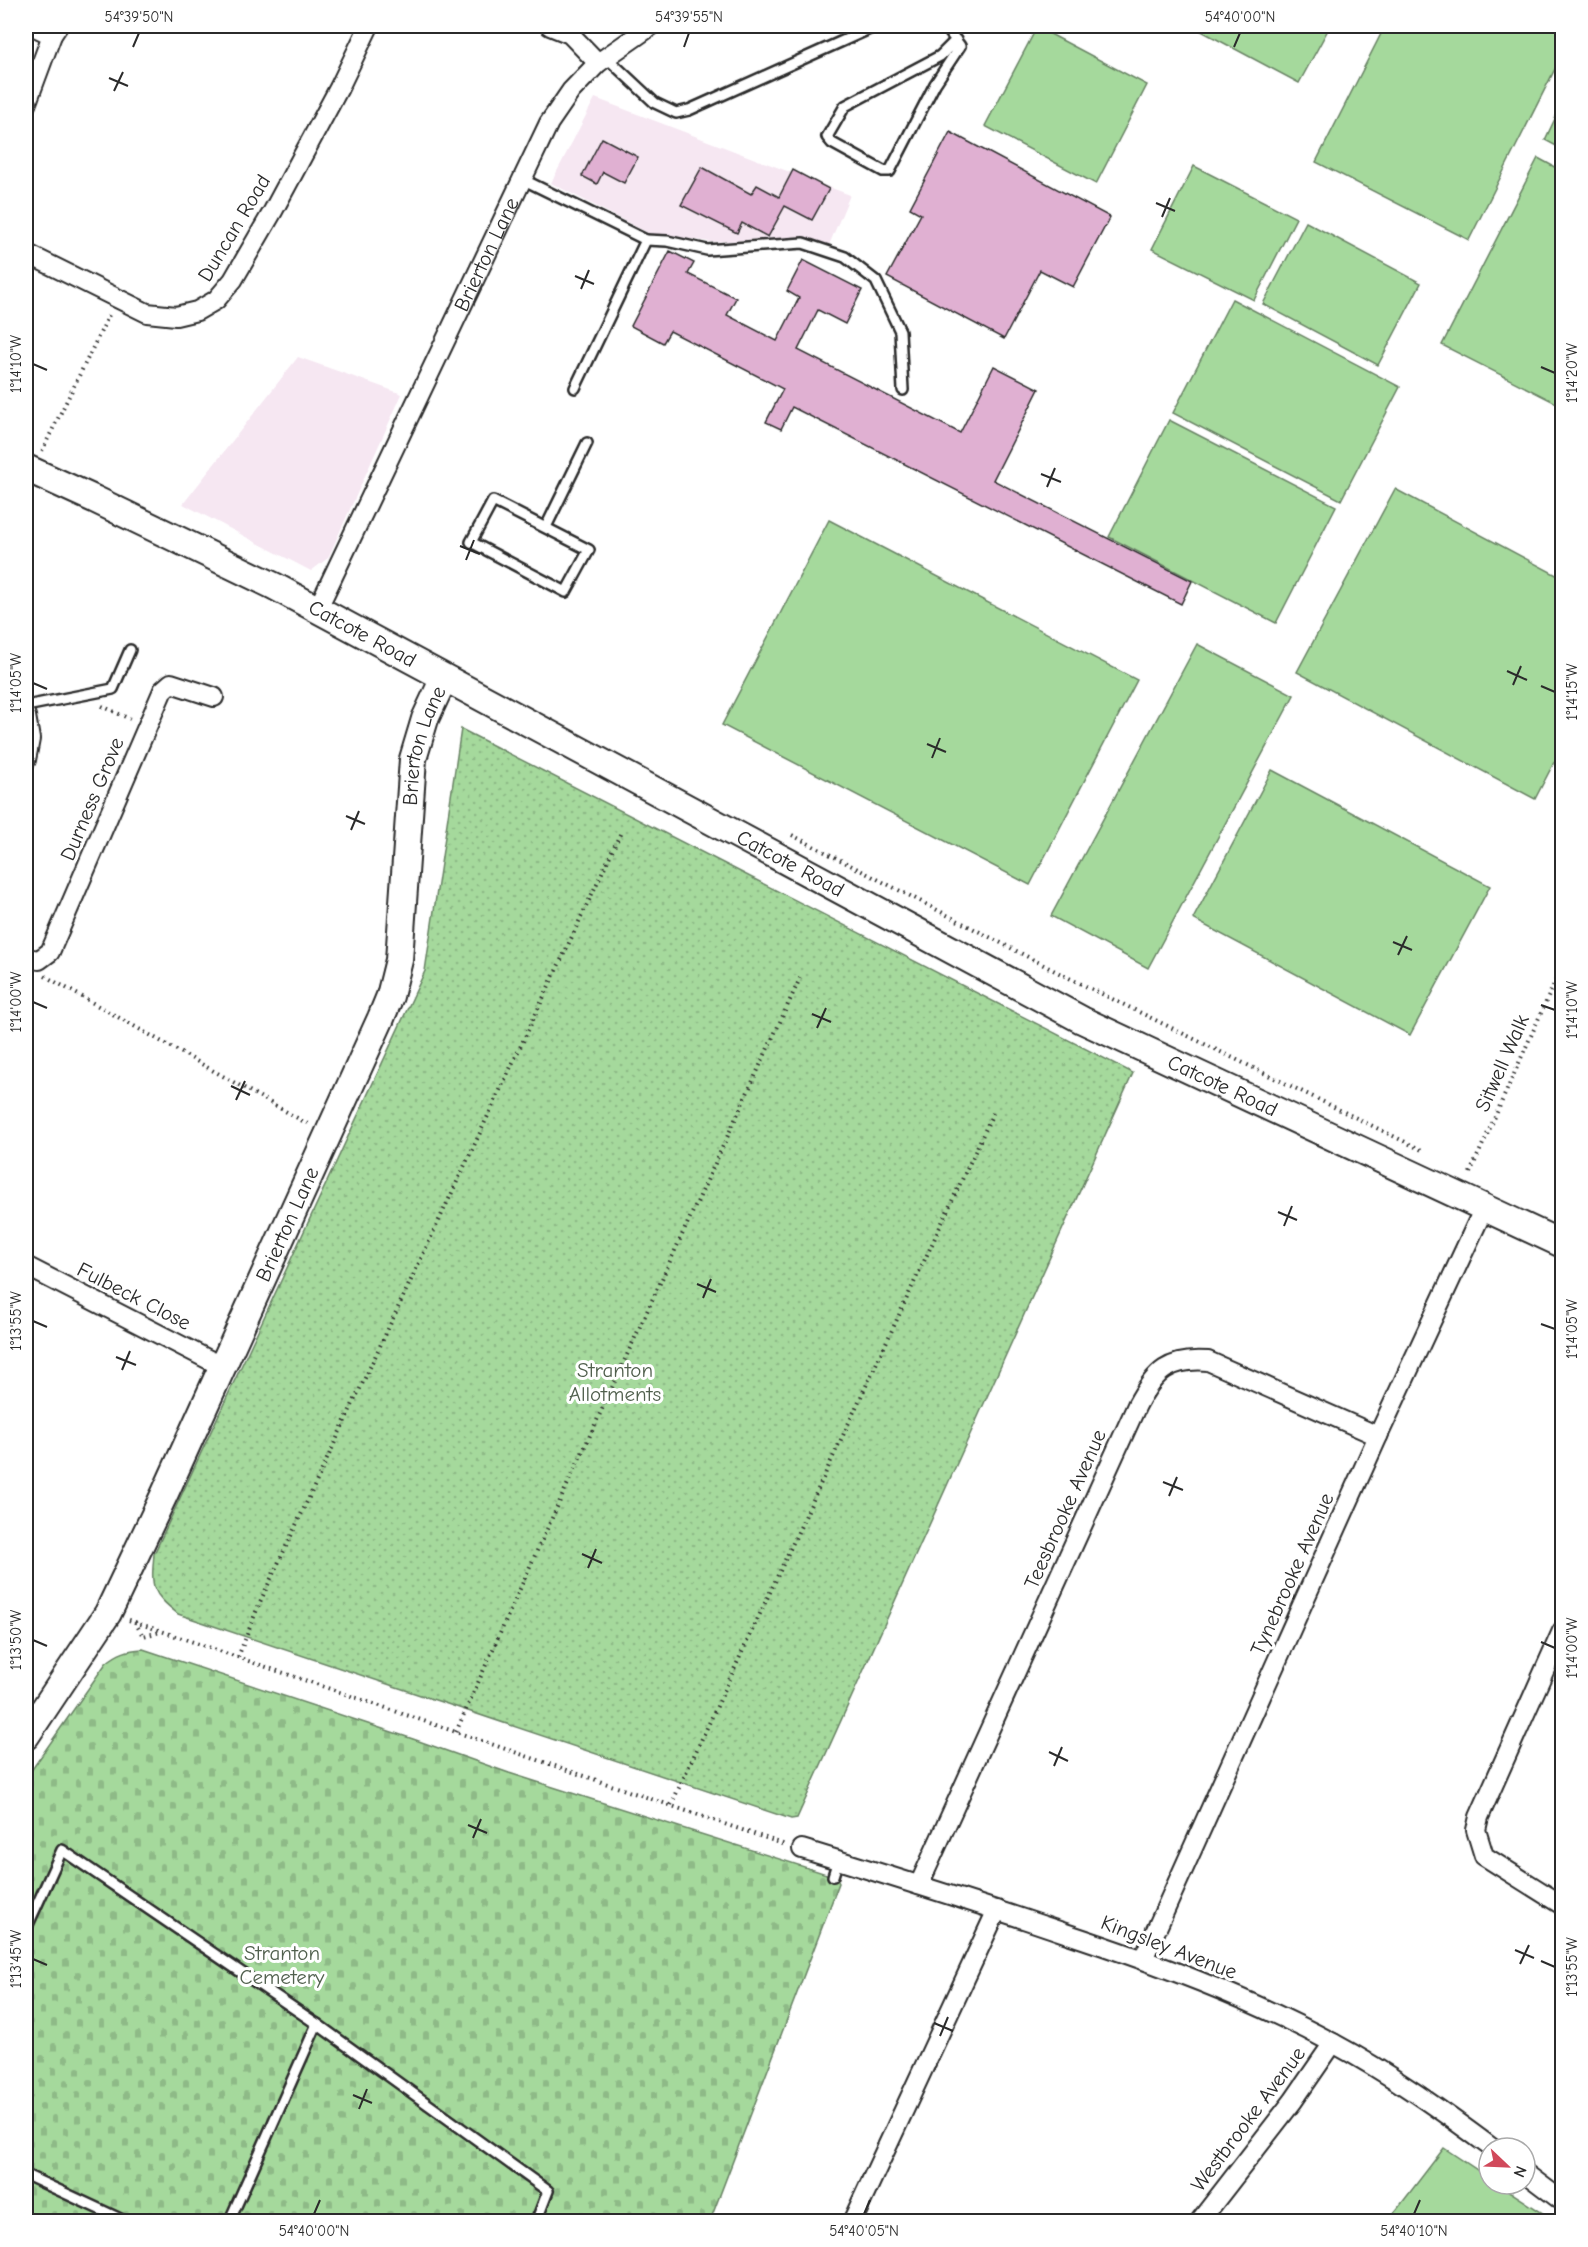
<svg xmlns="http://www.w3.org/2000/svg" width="1588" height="2247" font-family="'Comic Neue',sans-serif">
<defs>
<pattern id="cemetery-stones" width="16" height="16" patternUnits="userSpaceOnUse" patternTransform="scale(1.5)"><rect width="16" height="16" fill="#a5d99c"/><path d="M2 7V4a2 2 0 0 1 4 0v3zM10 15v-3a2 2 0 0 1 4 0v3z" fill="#8eba87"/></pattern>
<pattern id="garden-dots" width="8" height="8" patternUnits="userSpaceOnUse" patternTransform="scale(1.5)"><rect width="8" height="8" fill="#a5d99c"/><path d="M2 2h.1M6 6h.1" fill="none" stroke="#8eba87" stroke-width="1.8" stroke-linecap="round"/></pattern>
</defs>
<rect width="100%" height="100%" fill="#fff"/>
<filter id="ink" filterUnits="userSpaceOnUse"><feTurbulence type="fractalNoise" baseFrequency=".0167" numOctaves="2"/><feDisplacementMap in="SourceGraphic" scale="12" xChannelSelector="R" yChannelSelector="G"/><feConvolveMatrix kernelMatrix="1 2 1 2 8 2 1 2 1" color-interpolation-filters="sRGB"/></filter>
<g filter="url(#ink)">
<g fill="#f6e7f2">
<path d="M595,98L850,195L829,245L797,237L711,242L648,233L551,183Z"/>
<path d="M298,357L402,394L328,558L311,571L183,504Z"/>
</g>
<path fill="url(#cemetery-stones)" stroke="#688264" stroke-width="1.5" d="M143,1649L413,1739L509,1773L836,1877L839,1883L710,2221L26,2222V1778L106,1663C118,1653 127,1650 143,1649Z"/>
<g fill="#a5d99c" stroke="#688264" stroke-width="1.5">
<path d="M1192,26H1330L1299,83Z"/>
<path d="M1385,26H1562V55L1469,240L1316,162Z"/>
<path d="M1037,27L1147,85L1096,184L985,126Z"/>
<path d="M1562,104V149L1545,140Z"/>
<path d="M1538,158L1562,171V406L1442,345Z"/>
<path d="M1194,166L1296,218L1254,300L1152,249Z"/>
<path d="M1306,222L1421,283L1378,365L1263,304Z"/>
<path d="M1232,299L1400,387L1341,500L1173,413Z"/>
<path d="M1169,420L1336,506L1276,623L1109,537Z"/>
<path d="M1395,489L1562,578V747L1535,799L1297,672Z"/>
<path d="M829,520L1137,680L1030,885L722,725Z"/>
<path d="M1197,644L1294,695L1148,968L1051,916Z"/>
<path d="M1272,770L1490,886L1410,1035L1193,919Z"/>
<path d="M1444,2148L1489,2178V2184H1498L1555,2221H1388Z"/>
</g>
<path fill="url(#garden-dots)" stroke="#688264" stroke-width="1.5" d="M461,729L1133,1073L797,1818L791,1819L178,1614C151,1592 151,1588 154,1554L425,971Z"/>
<g fill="#e0b0d2" stroke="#2b2b2b" stroke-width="1.5">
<path d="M950,132L1110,217L1073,287L1040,270L1004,339L887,277L921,214L910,208Z"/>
<path d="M602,138L638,157L624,183L603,172L597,184L582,176Z"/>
<path d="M702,167L751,194L757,185L779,197L793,170L829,189L812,220L785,206L768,237L742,223L737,233L681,205Z"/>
<path d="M670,251L694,263L688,274L736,298L727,315L777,341L799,298L787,291L803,260L862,290L845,324L818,310L798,350L960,433L994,366L1039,389L993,480L1192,581L1181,604L792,407L781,429L766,422L783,389L670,331L663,343L631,326Z"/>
</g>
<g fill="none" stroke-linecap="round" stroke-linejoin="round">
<g stroke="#2b2b2b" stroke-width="14">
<g id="lane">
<path d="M945,26L960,46L935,84L890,171H883L832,143L827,137L845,106L940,56L956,40"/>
<path d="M606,57L655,103L676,113L689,110L876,26"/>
<path d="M522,179L646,240L575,388"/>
<path d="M646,240L667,241L707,250L803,243L845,257L876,281L900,331L903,390"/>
<path d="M493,501L589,550L566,592L471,542Z"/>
<path d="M546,527L587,443"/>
<path d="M26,706L113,689L130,650"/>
<path d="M833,1876L838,1860"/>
<path d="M26,1929L62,1850L317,2024L548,2191L536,2222"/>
<path d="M26,2175L127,2222"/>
<path d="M229,2222L317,2024"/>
</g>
</g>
<g stroke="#2b2b2b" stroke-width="22">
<g id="street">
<path d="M33,26L52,35"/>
<path d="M550,26L570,34L598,63"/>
<path d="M26,105L52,35L58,26"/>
<path d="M26,253L147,313L176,316L197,311L216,300L233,280L273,211L339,88L369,26"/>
<path id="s1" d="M317,610L549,123L571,91L598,63L651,26"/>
<path d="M26,716L30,739L26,760"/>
<path d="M26,958L39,960L50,952L163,690L171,683L214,697"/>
<path d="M26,1266L221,1366"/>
<path d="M1562,1631L1479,1817L1476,1830L1484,1856L1562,1905"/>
<path d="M802,1849C890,1876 978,1903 1065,1933C1156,1963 1248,1997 1333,2043C1389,2073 1441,2110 1492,2148"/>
<path d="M919,1885L1137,1405C1155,1371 1169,1358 1208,1361L1378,1436"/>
<path d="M1143,1959L1378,1436L1484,1208"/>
<path d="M1525,2173L1562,2201"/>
<path d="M852,2222L997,1910"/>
<path d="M1199,2222L1293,2101L1333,2043"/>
</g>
</g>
<g stroke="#2b2b2b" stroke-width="30">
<g id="secondary">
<path id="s2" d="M26,468L94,499L274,586L1082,1020L1562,1244"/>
<path id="s3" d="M26,1736L108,1613L165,1493L381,1018L390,996L399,960L413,759L425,719L444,678"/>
</g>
</g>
<g stroke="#2b2b2b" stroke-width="4" stroke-dasharray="1.5 4.5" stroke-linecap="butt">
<path d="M42,451L109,315"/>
<path d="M102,706L130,719"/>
<path d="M792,835L1063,975L1424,1151"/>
<path d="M45,976L308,1124"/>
<path d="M1470,1173L1562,966"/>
<path d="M129,1620L786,1845"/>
<path d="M135,1622L143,1636L161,1632"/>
<path d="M238,1657L260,1602L622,830"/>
<path d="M456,1732L536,1553L802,974"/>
<path d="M671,1805L993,1113"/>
</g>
<use href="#lane" stroke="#fff" stroke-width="9"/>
<use href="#street" stroke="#fff" stroke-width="18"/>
<use href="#secondary" stroke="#fff" stroke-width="26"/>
</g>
</g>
<path fill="none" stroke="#2b2b2b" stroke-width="2" d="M133,47L139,33M684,47L689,33M1234,47L1240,33M109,78L128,86M114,91L123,72M1156,203L1175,211M1162,217L1170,198M575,276L594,284M581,289L589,270M33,364L47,370M1541,367L1555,373M1041,474L1061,482M1047,487L1055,468M460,546L480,554M466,560L474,540M1507,671L1527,680M33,683L47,689M1513,685L1521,666M1541,686L1555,692M927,744L946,752M932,758L940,738M346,816L365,824M351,830L359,811M1393,942L1412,950M1398,955L1407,936M33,1002L47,1008M1541,1005L1555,1010M812,1014L831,1022M817,1028L826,1008M231,1086L250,1095M236,1100L245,1081M1278,1212L1297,1220M1284,1226L1292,1206M697,1284L716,1292M703,1298L711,1279M33,1321L47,1327M1541,1324L1555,1329M116,1357L136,1365M122,1370L130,1351M1163,1482L1183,1490M1169,1496L1177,1477M582,1554L602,1563M588,1568L596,1549M33,1640L47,1646M1541,1642L1555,1648M1049,1752L1068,1761M1054,1766L1062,1747M468,1825L487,1833M473,1838L481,1819M1515,1950L1534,1958M33,1959L47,1965M1541,1961L1555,1967M1520,1964L1529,1945M934,2023L953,2031M940,2036L948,2017M353,2095L372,2103M359,2109L367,2089M314,2214L320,2200M864,2214L870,2200M1414,2214L1420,2200"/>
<g text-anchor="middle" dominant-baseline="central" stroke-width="6" stroke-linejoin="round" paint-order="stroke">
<g font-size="21" fill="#2b2b2b" stroke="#fff">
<text transform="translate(234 228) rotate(-59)">Duncan Road</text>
<text stroke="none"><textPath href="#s1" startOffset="394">Brierton Lane</textPath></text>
<text stroke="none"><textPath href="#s2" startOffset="375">Catcote Road</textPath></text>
<text stroke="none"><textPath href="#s3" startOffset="1080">Brierton Lane</textPath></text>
<text transform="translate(92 799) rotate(-67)">Durness Grove</text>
<text stroke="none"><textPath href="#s2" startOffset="861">Catcote Road</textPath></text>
<text transform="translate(1502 1063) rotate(-66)">Sitwell Walk</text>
<text stroke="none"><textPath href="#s2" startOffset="1347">Catcote Road</textPath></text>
<text stroke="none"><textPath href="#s3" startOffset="576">Brierton Lane</textPath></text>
<text transform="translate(134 1296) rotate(27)">Fulbeck Close</text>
<text transform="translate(1065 1509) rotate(-66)">Teesbrooke Avenue</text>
<text transform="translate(1292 1574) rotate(-66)">Tynebrooke Avenue</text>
<text transform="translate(1169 1947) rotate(21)">Kingsley Avenue</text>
<text transform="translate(1248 2119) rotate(-53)">Westbrooke Avenue</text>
</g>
<g font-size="21" fill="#505f4d" stroke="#fff">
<text x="615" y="1370">Stranton<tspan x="615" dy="24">Allotments</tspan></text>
<text x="282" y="1953">Stranton<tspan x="282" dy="24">Cemetery</tspan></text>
</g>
</g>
<rect width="1588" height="2247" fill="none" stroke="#fff" stroke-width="66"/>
<g transform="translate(1507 2166) rotate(113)"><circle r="28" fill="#ffffff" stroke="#aaaaaa" stroke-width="1.5"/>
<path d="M0-4.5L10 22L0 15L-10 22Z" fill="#d1495b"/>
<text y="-9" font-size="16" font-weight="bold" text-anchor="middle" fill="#2b2b2b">N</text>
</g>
<rect x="33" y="33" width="1522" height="2181" fill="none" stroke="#2b2b2b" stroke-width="2"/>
<g font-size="15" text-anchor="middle" fill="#2b2b2b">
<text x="139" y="22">54°39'50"N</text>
<text x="689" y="22">54°39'55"N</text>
<text x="1240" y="22">54°40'00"N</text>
<text transform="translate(16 364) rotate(-90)" y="5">1°14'10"W</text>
<text transform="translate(1572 373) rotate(-90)" y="5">1°14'20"W</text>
<text transform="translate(16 683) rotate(-90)" y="5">1°14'05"W</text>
<text transform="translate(1572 692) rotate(-90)" y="5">1°14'15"W</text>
<text transform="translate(16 1002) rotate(-90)" y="5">1°14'00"W</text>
<text transform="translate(1572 1010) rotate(-90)" y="5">1°14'10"W</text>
<text transform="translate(16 1321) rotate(-90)" y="5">1°13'55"W</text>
<text transform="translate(1572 1329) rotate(-90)" y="5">1°14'05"W</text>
<text transform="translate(16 1640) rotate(-90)" y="5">1°13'50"W</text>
<text transform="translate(1572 1648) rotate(-90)" y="5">1°14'00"W</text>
<text transform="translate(16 1959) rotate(-90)" y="5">1°13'45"W</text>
<text transform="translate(1572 1967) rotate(-90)" y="5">1°13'55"W</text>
<text x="314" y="2236">54°40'00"N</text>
<text x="864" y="2236">54°40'05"N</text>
<text x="1414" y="2236">54°40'10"N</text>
</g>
</svg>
